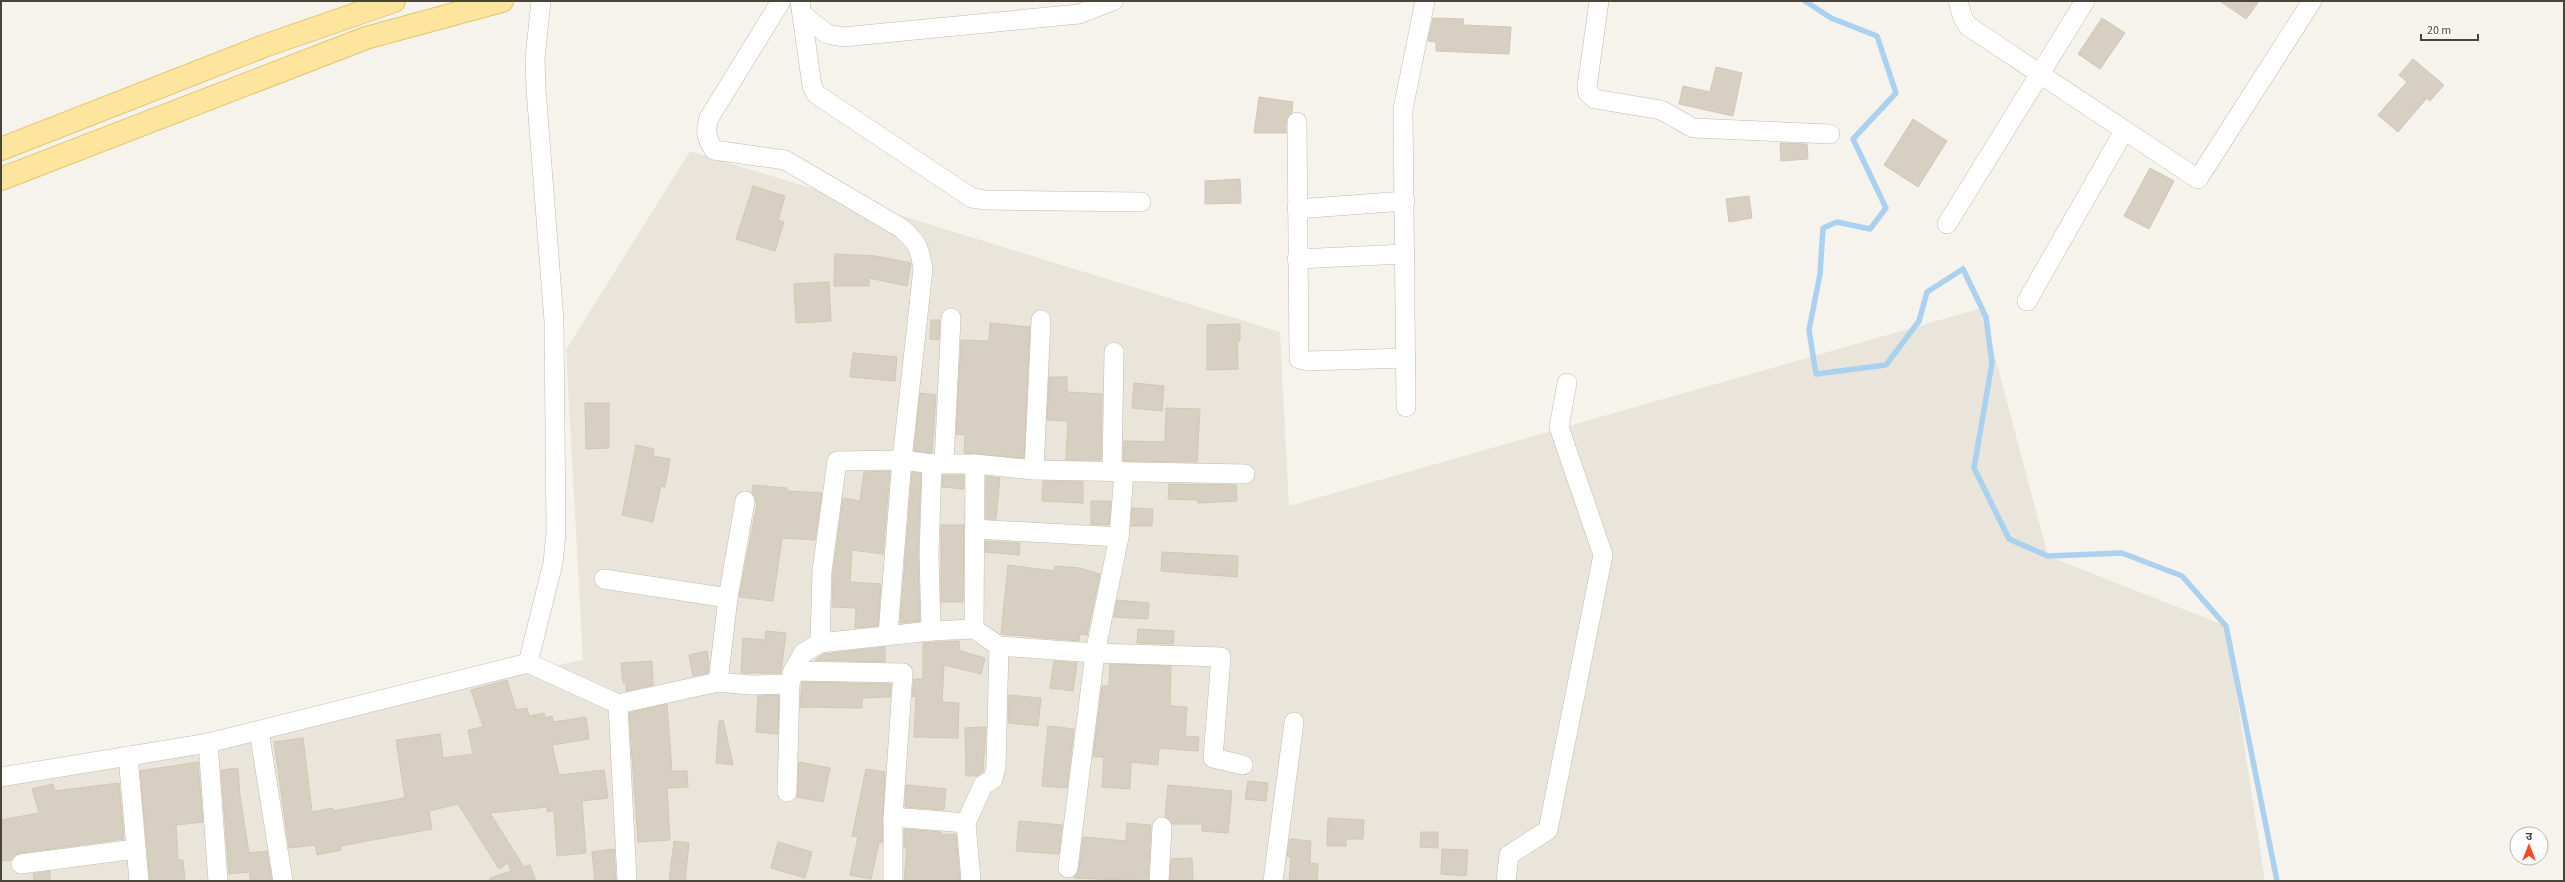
<svg xmlns="http://www.w3.org/2000/svg" width="2565" height="882" font-family="'Source Sans 3','Noto Sans Devanagari',sans-serif">
<rect width="100%" height="100%" fill="#f6f3ec"/>
<path fill="#e9e5da" d="M690,151L1280,332L1289,506L1982,308L2048,556L2226,626L2265,881H1V777L583,660L566,350Z"/>
<g fill="none" stroke-linecap="round" stroke-linejoin="round">
<path stroke="#aad1f0" stroke-width="5.5" d="M1805,1L1831,18L1877,36L1896,93L1853,139L1886,208L1870,229L1837,222L1823,228L1820,274L1809,330L1816,374L1886,365L1919,321L1927,292L1963,269L1986,317L1992,363L1974,468L2009,539L2048,556L2122,553L2182,576L2226,626L2277,881"/>
</g>
<g fill="#d7cfc1" stroke="#d2c7b4">
<path d="M2220,1H2259L2246,19Z"/>
<path d="M1433,18L1464,19L1463,25L1511,27L1509,54L1436,51V42L1428,41Z"/>
<path d="M2102,18L2125,33L2100,69L2078,54Z"/>
<path d="M2413,59L2444,85L2430,101L2427,98L2398,132L2378,115L2407,82L2399,75Z"/>
<path d="M1716,67L1742,73L1733,116L1679,104L1683,86L1710,92Z"/>
<path d="M1259,97L1293,102L1292,112L1286,122V133H1254Z"/>
<path d="M1913,119L1947,141L1918,187L1884,165Z"/>
<path d="M1780,143L1807,144L1808,159L1781,161Z"/>
<path d="M2150,168L2174,181L2149,229L2124,216Z"/>
<path d="M1240,179L1241,203L1205,204V181Z"/>
<path d="M753,186L785,196L778,220L784,222L775,251L736,239Z"/>
<path d="M1749,196L1752,218L1729,222L1726,199Z"/>
<path d="M835,254L876,256L911,263L907,286L869,278V286H834Z"/>
<path d="M829,282L831,321L796,323L794,284Z"/>
<path d="M931,320H940L939,340L930,339Z"/>
<path d="M990,323L1030,327L1024,458L964,453L965,435L956,434L961,340L989,341Z"/>
<path d="M1240,324V341H1237L1238,369L1207,370V325Z"/>
<path d="M853,353L897,357L895,381L850,377Z"/>
<path d="M1049,377H1067V392L1102,394L1101,460H1066L1068,421L1047,420Z"/>
<path d="M1134,383L1164,386L1162,411L1132,408Z"/>
<path d="M920,393L936,395L932,453L914,451Z"/>
<path d="M585,403H609V448L586,449Z"/>
<path d="M1166,408L1200,409L1197,462L1123,461L1124,441L1165,442Z"/>
<path d="M636,445L654,449L653,456L670,459L665,487L661,486L653,522L622,515Z"/>
<path d="M890,471L883,554L852,550L850,582L881,584L878,626L855,628L856,608L832,607L833,572L843,498L860,501L864,472Z"/>
<path d="M912,472L921,474L918,554L920,621L900,623Z"/>
<path d="M943,475H964V489L942,487Z"/>
<path d="M986,476L1000,478L996,519H986Z"/>
<path d="M1043,481L1083,482V503L1042,501Z"/>
<path d="M1169,484L1236,485L1237,501L1198,503V500L1168,499Z"/>
<path d="M753,485L787,488V491L822,493L815,540L782,538L773,601L739,597L757,504L752,493Z"/>
<path d="M1091,501H1111L1109,525L1091,524Z"/>
<path d="M1132,508L1153,509L1152,526H1131Z"/>
<path d="M941,525H964L963,602H941Z"/>
<path d="M986,541L1020,543L1019,555L985,552Z"/>
<path d="M1162,552L1238,556L1237,577L1161,571Z"/>
<path d="M1008,565L1054,571L1055,566L1079,568L1100,574L1087,635L1080,634L1079,641L1001,634Z"/>
<path d="M1117,600L1149,603L1148,619L1114,617Z"/>
<path d="M1138,629L1174,631L1173,644L1137,643Z"/>
<path d="M766,631L786,633L781,673H741L743,638L765,640Z"/>
<path d="M959,641L960,651L985,658L981,674L944,665L942,702L959,703L958,738L914,737L916,696L912,697L914,679H923V643Z"/>
<path d="M885,647V662L815,660L824,654Z"/>
<path d="M707,651L709,663L708,673L693,676L689,655Z"/>
<path d="M652,661L653,685L626,691V683H623L621,663Z"/>
<path d="M1054,661L1077,663L1073,691L1050,688Z"/>
<path d="M1110,664L1171,666L1170,706L1187,707L1185,736L1199,737L1198,751L1159,748L1158,765L1131,762L1130,789L1102,787L1104,757H1093L1102,686H1109Z"/>
<path d="M507,680L516,710L527,708L529,716L544,713L545,718L552,716L554,722L586,717L589,739L552,745L559,775L604,770L608,798L582,801L586,853L557,856L554,810L547,812V807L490,813L524,867L530,865L536,881H490V878L511,871L508,863L499,869L458,804L429,811L432,829L340,846L341,850L317,855L315,845L289,848L274,742L303,738L312,812L333,808V811L405,798L396,740L440,734L443,758L473,754L468,730L483,727L471,690Z"/>
<path d="M802,682L891,684L890,697L862,698V708L800,707Z"/>
<path d="M779,695L778,734L756,732L758,696Z"/>
<path d="M1009,695L1041,698L1038,726L1008,723Z"/>
<path d="M667,704L672,771H687L688,787L667,788L670,840L638,842L629,713Z"/>
<path d="M723,720L733,765L716,763L719,721Z"/>
<path d="M1048,726L1074,729L1067,788L1042,786Z"/>
<path d="M986,727L983,772L977,776H966L965,728Z"/>
<path d="M198,762L203,822L176,825L178,860H183L185,881H150L140,771Z"/>
<path d="M799,762L830,768L823,802L797,797Z"/>
<path d="M238,768L240,796L249,853L267,851L272,881H250V872L229,874L221,770Z"/>
<path d="M866,769L885,772L882,843L879,842L871,879L850,875L858,837L852,836Z"/>
<path d="M1248,781L1268,783L1266,801L1245,799Z"/>
<path d="M119,783L124,839L20,853L11,860L1,861V820L39,813L32,789L53,784L55,791Z"/>
<path d="M906,785L946,789L944,810L905,807Z"/>
<path d="M1168,785L1232,791L1228,833L1202,831V824H1172L1165,817Z"/>
<path d="M1328,818L1364,820L1363,839H1346V846H1327Z"/>
<path d="M1019,821L1062,825L1059,854L1016,851Z"/>
<path d="M1127,823L1151,825L1148,881L1074,878L1079,869L1083,837L1126,841Z"/>
<path d="M904,829L941,832V835L956,834L960,881H904L907,848H904Z"/>
<path d="M1421,832H1438V848L1420,847Z"/>
<path d="M1290,839L1311,841L1310,863L1318,864L1317,881H1289L1291,857L1287,856Z"/>
<path d="M674,841L689,843L685,881H669Z"/>
<path d="M778,842L812,852L805,878L771,868Z"/>
<path d="M614,849L616,881H595L592,852Z"/>
<path d="M1442,849L1468,850L1466,876L1441,874Z"/>
<path d="M1192,858L1193,881H1170L1171,859Z"/>
<path d="M50,871V881H34L33,874Z"/>
</g>
<g fill="none" stroke-linecap="round" stroke-linejoin="round">
<g stroke="#c1bbae" stroke-width="20">
<g id="minor">
<path d="M781,1L709,118C705,131 706,138 714,150L785,160L901,228C917,242 920,248 923,269L902,460L888,634"/>
<path d="M800,1L812,86L816,94L972,198L985,200L1141,202"/>
<path d="M1599,1L1587,87L1588,93L1595,99L1661,110L1693,128L1830,134"/>
<path d="M1958,1L1963,18L1968,26L2198,179L2312,1"/>
<path d="M803,15L827,34L843,37L1079,14L1113,1"/>
<path d="M1297,122L1299,359L1308,361L1406,358"/>
<path d="M1297,209L1405,201"/>
<path d="M1947,224L2085,1"/>
<path d="M1297,259L1405,254"/>
<path d="M2027,301L2124,131"/>
<path d="M1406,407L1403,109L1425,1"/>
<path d="M944,463L951,318"/>
<path d="M1034,470L1041,320"/>
<path d="M1112,472L1114,352"/>
<path d="M974,529L1119,537L1124,472"/>
<path d="M604,579L728,598"/>
<path d="M974,629L975,464"/>
<path d="M931,631L929,554L932,464"/>
<path d="M820,643L822,571L837,461L902,460L932,464H975L1034,470L1245,474"/>
<path d="M528,663L553,563L556,533L554,321L536,89L535,58L541,1"/>
<path d="M793,671L903,673L893,817L966,823"/>
<path d="M718,682L728,598L745,501"/>
<path d="M618,704L627,881"/>
<path d="M259,731L283,881"/>
<path d="M208,743L218,881"/>
<path d="M128,756L139,881"/>
<path d="M1,777L208,743L528,663L618,704L718,682L750,685L790,684L793,671L803,653L820,643L931,631L974,629L999,646L1095,653L1221,657L1213,758L1243,765"/>
<path d="M787,792L790,684"/>
<path d="M893,817V881"/>
<path d="M21,864L136,849"/>
<path d="M1068,868L1095,653L1119,537"/>
<path d="M971,881L966,823L983,785L993,779L996,767L999,646"/>
<path d="M1159,881L1162,827"/>
<path d="M1273,881L1294,722"/>
<path d="M1506,881L1509,855L1548,830L1603,555L1559,427L1567,383"/>
</g>
</g>
<g stroke="#e4c46c" stroke-width="24">
<g id="major">
<path d="M1,149L264,46L394,1"/>
<path d="M1,179L366,38L502,1"/>
</g>
</g>
<use href="#minor" stroke="#fff" stroke-width="19"/>
<use href="#major" stroke="#fde59d" stroke-width="22"/>
</g>
<rect width="2565" height="882" fill="none" stroke="#4a4439" stroke-width="4"/>
<g transform="translate(2529 846)"><circle r="19" fill="#ffffff" stroke="#b7b4b0"/>
<path d="M0-3L7 15L0 10L-7 15Z" fill="#f84820"/>
<text y="-6" font-size="11" font-weight="bold" text-anchor="middle" fill="#4a4439">उ</text>
</g>
<path d="M2421 34v6h57v-6" fill="none" stroke="#4a4439" stroke-width="2"/>
<text x="2427" y="34" font-size="12" fill="#4a4439" stroke="#ffffff" stroke-width="3" paint-order="stroke">20 m</text>
</svg>
